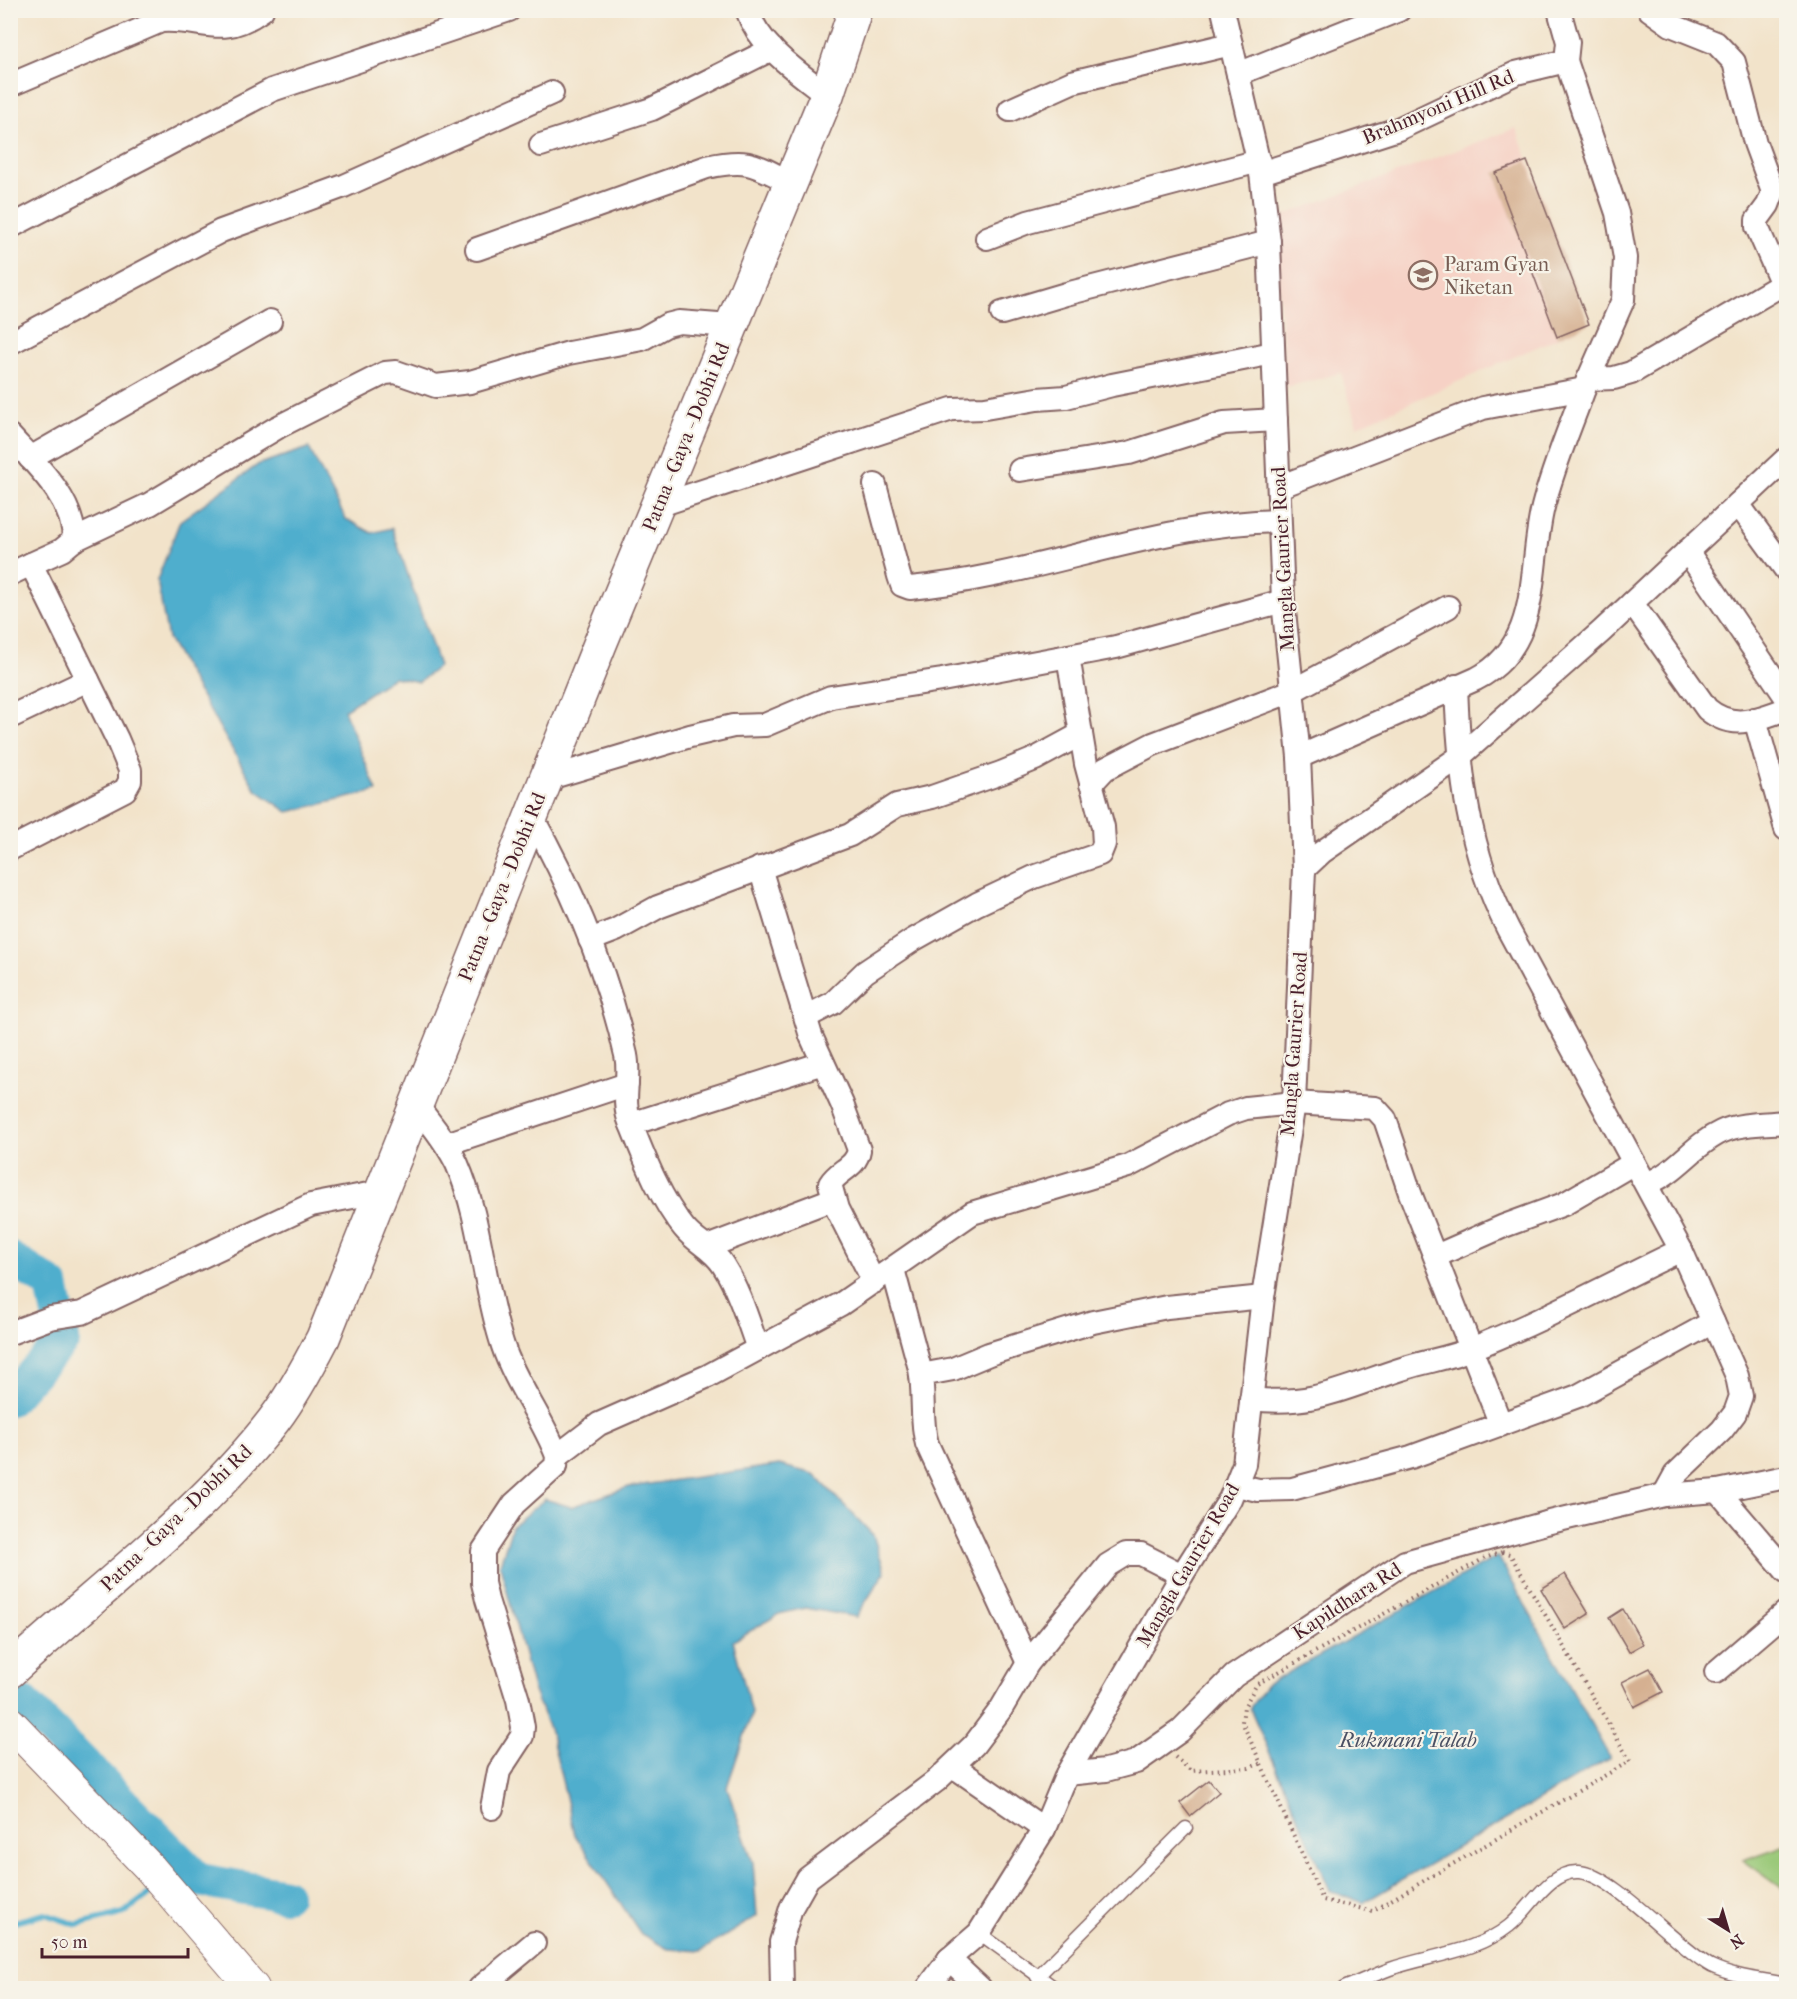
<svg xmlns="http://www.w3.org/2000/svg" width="1797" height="1999" font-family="'IM FELL French Canon',serif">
<rect width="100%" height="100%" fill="#f7f3e8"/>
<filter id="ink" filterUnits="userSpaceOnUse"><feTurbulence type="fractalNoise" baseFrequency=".0167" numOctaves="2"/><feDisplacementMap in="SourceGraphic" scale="12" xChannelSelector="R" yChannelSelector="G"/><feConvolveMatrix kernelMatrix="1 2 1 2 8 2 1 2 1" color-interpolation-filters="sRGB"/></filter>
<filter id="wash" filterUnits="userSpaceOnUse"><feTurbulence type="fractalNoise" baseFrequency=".008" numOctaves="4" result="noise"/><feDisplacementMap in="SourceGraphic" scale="24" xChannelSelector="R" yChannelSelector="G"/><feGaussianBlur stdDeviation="1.35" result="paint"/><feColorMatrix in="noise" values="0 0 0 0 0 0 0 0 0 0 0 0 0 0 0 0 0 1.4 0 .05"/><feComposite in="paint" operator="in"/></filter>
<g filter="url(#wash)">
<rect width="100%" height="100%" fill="#f2e3ca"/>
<path fill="#f6d1c5" d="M1516,128L1589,324L1357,426L1341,373L1286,387L1274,219Z"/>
<path fill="#99c877" stroke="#727451" stroke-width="1.5" d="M1786,1845V1891L1743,1860Z"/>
<g fill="#4faecd" stroke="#4c667c" stroke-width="1.5">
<path d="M309,448L346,519L372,533L392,528L439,666L419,682L394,677L344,710L377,791L288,812L256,790L168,639L157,580L180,521L259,464Z"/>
<path d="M779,1465L814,1474L873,1535L885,1572L856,1617L805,1608L779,1614L733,1641L752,1713L727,1787L753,1863L757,1916L701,1951L668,1949L641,1934L575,1835L551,1734L533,1689L500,1565L512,1526L545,1499L571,1507L629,1487Z"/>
<path d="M1498,1556L1610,1758L1363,1903L1330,1891L1250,1708L1266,1685Z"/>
</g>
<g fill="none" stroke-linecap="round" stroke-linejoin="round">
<g stroke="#4faecd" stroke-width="6">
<path d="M171,1877L186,1866"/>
<path d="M10,1923L45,1914L77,1925L124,1913L156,1889"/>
</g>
<g stroke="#4faecd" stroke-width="34">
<path d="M10,1258L52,1285L63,1340L10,1399"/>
<path d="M25,1704L199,1880L285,1895"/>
</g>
</g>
<g id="blocks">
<g fill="#d5b091">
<path d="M1527,161L1589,324L1557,337L1495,173Z"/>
<path d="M1565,1574L1589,1614L1565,1629L1541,1589Z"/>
<path d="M1623,1609L1643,1644L1629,1652L1609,1618Z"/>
<path d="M1650,1668L1663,1692L1634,1707L1622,1682Z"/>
<path d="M1209,1780L1219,1792L1190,1816L1180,1803Z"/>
</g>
</g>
</g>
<g filter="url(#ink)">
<use href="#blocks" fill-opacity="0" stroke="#856463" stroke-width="1.5"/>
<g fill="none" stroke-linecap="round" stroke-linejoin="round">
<g stroke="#856463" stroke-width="15">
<g id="lane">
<path d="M979,1933L1055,1988"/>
<path d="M1037,1977L1186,1828"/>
<path d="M1344,1988C1359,1982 1374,1975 1390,1969C1430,1955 1475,1953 1509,1926C1530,1910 1548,1870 1579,1872C1613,1874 1676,1947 1711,1966C1734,1977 1762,1979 1786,1984"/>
</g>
</g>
<g stroke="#856463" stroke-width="26">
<g id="street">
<path d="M747,10C760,48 797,71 827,95"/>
<path d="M1650,10L1671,25L1716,43L1734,62L1755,143L1773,192L1768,205L1757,220V227L1782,284"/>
<path d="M1566,61L1617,213L1625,258L1623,300L1584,389"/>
<path d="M1238,74L1399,10"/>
<path d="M10,85L161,21C204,18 221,40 262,10"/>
<path d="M1010,110L1072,82L1231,44"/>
<path d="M541,145L652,109L772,49"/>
<path d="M1261,173L1398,129L1516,73L1566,61L1568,42L1559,10"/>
<path d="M10,227L272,90L509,10"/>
<path d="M987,238L1028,222L1259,161"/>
<path d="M477,249L707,167C748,158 754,164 791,183"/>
<path d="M1002,313L1066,294L1269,242"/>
<path d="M10,343L221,231L344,186L552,93"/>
<path d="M1588,379L1614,378L1631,373L1786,282"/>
<path d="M10,436C36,465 74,499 74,540L62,550L31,564L117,739L130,770V781L125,790L10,849"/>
<path d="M30,458L270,321"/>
<path d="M1020,470L1129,453L1224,423L1276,420"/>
<path d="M875,485L899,576L902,585L910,588C1034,577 1154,523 1279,521"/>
<path d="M1279,487L1483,408L1584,389C1570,428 1553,467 1543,507C1528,567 1543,645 1476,679L1299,757"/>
<path d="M1738,504L1786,570"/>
<path d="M657,506L952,409L985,408L1037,399L1066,397L1112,385L1273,353"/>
<path d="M74,540L150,504L278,427L385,373L396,372L436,386L470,382L569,353L642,339L667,325L679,322L731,326"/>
<path d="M1687,551L1786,697"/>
<path d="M10,574L31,564"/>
<path d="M1632,603L1707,709C1733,731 1758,719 1786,709"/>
<path d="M10,717L88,680"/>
<path d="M1755,719L1786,829"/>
<path d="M546,779L690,736L733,726L765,725L831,697L942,680L1116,647L1283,601"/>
<path d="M1091,784L1105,769L1153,744L1292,691L1448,607"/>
<path d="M531,815C573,890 607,971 626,1055C631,1079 621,1100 630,1122C644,1157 660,1199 684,1228C695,1242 713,1249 723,1265C739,1290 748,1321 758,1349"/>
<path d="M760,868L811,1036L842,1104L859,1150C856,1168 838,1170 830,1184L837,1209L874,1282"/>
<path d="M1304,869L1322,852L1458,758L1602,631L1786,459"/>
<path d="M590,940L616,930L658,907L850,835L897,805L932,797L1001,773L1035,759L1081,734"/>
<path d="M806,1017L833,1003L865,972L913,940L977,904L1034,877L1100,854L1104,844L1103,827L1086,764L1068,656"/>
<path d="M416,1104C430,1123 447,1142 457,1164C482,1221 483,1287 503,1346C516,1385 543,1418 557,1456L556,1466L514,1504L483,1551V1583L487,1600L518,1700L523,1727L522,1736L499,1771L492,1808"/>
<path d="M631,1124L823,1063"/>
<path d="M446,1144L627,1084"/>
<path d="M1648,1183C1676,1173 1693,1145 1721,1132C1740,1123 1766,1124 1786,1122"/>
<path d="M707,1247L833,1199"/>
<path d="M1681,1250L1737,1376L1741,1396L1735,1413L1722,1430L1675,1475L1664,1495L1718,1491L1786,1477"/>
<path d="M1436,1256L1504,1226L1564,1204L1634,1163"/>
<path d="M893,1269L920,1369C925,1394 920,1419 927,1444L1028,1663"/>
<path d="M10,1333L50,1318L82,1313L311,1205L379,1192"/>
<path d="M921,1375L953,1369L989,1354L1093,1322L1167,1307L1263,1297"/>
<path d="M1251,1399C1315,1407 1347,1386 1405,1368C1427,1361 1450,1358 1471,1349C1543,1321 1612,1283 1681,1250L1508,929C1468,851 1459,773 1456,686"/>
<path d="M557,1456L599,1424L708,1376L841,1304L972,1213L1128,1166L1228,1114L1246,1108L1294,1103L1375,1108L1385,1119L1410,1193L1501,1425"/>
<path d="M1237,1485L1258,1490L1292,1489L1411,1457L1578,1396L1713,1322"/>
<path d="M1718,1491L1786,1571"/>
<path d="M1716,1672L1786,1612"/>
<path d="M953,1766L1044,1829"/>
<path d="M1067,1774L1106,1770L1136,1762L1180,1731L1234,1676L1405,1562L1546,1523L1664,1495"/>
<path d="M949,1959L980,1988"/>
<path d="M480,1988L534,1943"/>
<path d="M782,1988L781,1942L791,1908L808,1878L936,1781L974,1745L1001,1709L1028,1663L1108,1565L1126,1554H1141L1182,1575"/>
<path d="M928,1988L949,1959L979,1933L1044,1829L1067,1774L1182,1575L1230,1499L1244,1464L1263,1297L1294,1103L1304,869L1299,757L1283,601L1269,242L1261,173L1223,10"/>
</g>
</g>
<g stroke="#856463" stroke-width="34">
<path id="secondary" d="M10,1723L150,1868L253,1988"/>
</g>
<g stroke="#856463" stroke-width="36">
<path id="primary" d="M10,1671C99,1589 200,1516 274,1420C293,1395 308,1367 323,1338L600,644L827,95L855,10"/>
</g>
<g stroke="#856463" stroke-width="4" stroke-dasharray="1.5 4.5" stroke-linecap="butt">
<path d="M1502,1552L1510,1554L1630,1761L1372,1911L1323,1900L1242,1722L1244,1707L1257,1684L1485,1558Z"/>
<path d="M1175,1757L1191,1771L1249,1768L1261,1763"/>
</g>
<use href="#lane" stroke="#fff" stroke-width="12"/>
<use href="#street" stroke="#fff" stroke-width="22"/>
<use href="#secondary" stroke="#fff" stroke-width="32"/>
<use href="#primary" stroke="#fff" stroke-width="33"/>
</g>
</g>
<defs>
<g id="school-ring" transform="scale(1.5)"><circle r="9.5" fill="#f7f3e8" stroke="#8d6e63" stroke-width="1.5"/><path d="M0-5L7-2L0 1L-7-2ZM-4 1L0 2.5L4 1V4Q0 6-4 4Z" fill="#8d6e63"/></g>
</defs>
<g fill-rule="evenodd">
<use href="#school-ring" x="1423" y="275"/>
</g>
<g text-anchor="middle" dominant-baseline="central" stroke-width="4.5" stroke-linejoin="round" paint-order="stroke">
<g font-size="20" fill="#4a1f2b" stroke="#f7f3e8">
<text transform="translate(1438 107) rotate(-23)">Brahmyoni Hill Rd</text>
<text transform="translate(686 437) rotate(-68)">Patna - Gaya - Dobhi Rd</text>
<text transform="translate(1283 559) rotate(-93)">Mangla Gaurier Road</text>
<text transform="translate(502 887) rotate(-68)">Patna - Gaya - Dobhi Rd</text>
<text transform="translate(1294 1044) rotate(-86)">Mangla Gaurier Road</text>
<text transform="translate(176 1518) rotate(-44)">Patna - Gaya - Dobhi Rd</text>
<text transform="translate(1188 1565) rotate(-60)">Mangla Gaurier Road</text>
<text transform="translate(1347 1601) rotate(-33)">Kapildhara Rd</text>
</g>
<g font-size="20" fill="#785e54" stroke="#f7f3e8" text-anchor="start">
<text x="1444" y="264">Param Gyan<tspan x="1444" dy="23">Niketan</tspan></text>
</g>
<g font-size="21" font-style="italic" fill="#4c5164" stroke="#f7f3e8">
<text x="1408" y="1740">Rukmani Talab</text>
</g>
</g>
<rect width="1797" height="1999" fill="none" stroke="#f7f3e8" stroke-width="36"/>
<g transform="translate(1728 1930) rotate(143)" stroke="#f7f3e8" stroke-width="4.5" paint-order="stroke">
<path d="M0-4.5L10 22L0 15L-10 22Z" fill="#4a1f2b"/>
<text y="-9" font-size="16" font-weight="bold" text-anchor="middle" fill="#4a1f2b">N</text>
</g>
<path d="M42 1948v9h146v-9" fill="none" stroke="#4a1f2b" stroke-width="3"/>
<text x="51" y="1948" font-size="18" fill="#4a1f2b" stroke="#f7f3e8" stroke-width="4.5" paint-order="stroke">50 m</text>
</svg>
